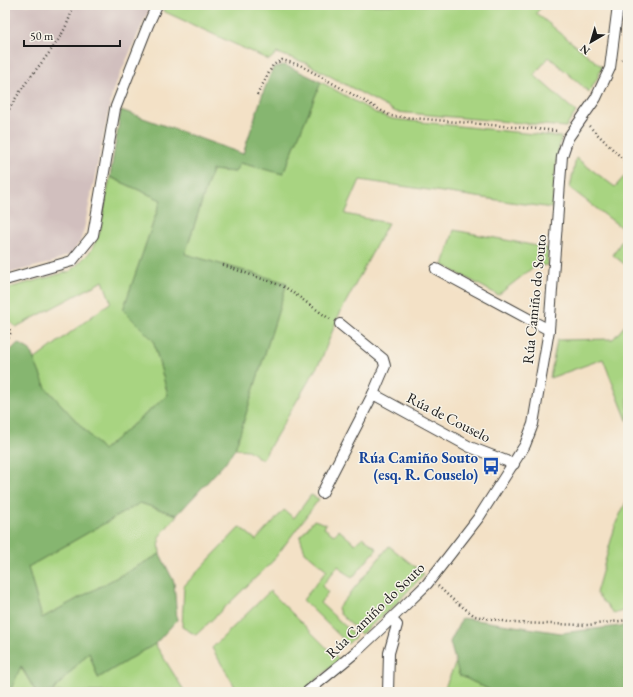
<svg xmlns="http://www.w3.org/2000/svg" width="633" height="697" font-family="'EB Garamond',serif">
<rect width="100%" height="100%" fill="#f7f3e8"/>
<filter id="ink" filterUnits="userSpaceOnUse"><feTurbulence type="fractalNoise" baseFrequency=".025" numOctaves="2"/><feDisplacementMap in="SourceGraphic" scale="8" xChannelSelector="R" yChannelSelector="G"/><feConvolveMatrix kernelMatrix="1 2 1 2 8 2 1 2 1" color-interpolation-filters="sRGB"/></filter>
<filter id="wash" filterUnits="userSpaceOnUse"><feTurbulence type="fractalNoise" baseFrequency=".012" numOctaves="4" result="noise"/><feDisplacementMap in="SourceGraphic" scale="16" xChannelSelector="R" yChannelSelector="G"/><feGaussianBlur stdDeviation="0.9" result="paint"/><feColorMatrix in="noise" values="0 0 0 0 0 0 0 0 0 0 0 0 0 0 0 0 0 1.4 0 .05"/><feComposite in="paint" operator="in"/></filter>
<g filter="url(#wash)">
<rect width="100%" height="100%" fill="#f3e1c6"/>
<path fill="#d1bfbe" d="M5,5H151L113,90L84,229L80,242L71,254L50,263L5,274Z"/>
<g fill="#a8d481" stroke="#62784e">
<path d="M166,5H544L536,13L602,67L597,79L589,92L549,57L534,75L576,112L566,127L396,112L306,63L277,53L269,60L163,11Z"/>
<path d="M321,82L376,113L393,119L561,137L556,163L552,208L360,180L345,214L388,223L338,317L321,360L262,460L248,450L235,449L287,283L185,254L212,170L235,172L240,163L283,174Z"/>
<path d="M576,158L615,187L628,172V267L613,255L627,232L570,188Z"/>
<path d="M110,177L161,200L123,310L153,340L168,395L103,450L46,388L34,360L111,302L103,281L16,327L5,317V289L71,271L91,251L100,232Z"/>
<path d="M454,230L547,248L548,265L535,266L498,295L443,265Z"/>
<path d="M628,322V421L627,420L603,359L550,378L557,340L613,339Z"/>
<path d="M311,495L319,499L272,562L196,635L182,627L184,586L240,527L256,540L284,510L294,518Z"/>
<path d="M628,498V609L614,614L596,593L616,523Z"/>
<path d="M140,503L177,515L159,537L160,554L42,618L28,567Z"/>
<path d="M314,520L326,524L324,528L334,535L339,530L355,544L363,537L377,549L352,578L338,566L322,586L328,592L320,603L356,636L348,644L303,600L327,570L305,552L300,537Z"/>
<path d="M389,546L424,574L393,607L361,634L340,614L338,608Z"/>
<path d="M270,591L339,660L302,692H238L212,648Z"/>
<path d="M155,644L185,692H52L89,652L98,678Z"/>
<path d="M456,662L459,675L494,692H443Z"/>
<path d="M20,666L36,692H13L11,690Z"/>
</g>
<g fill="#86b66f" stroke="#516946">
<path d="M283,65L292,68L321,82L283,174L240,163L235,172L212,170L185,254L287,283L235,449L224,464L177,515L140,503L28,567L42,618L160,554L174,582L177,620L155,644L98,678L89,652L52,692H36L21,666L11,690L5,686V356L18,343L30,350L46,388L103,450L168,395L153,340L123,310L161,200L110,177L121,110L243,154L263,93L273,68Z"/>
<path d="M462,618L561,633L628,625V687L619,692H494L459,675L450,642Z"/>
</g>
</g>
<g filter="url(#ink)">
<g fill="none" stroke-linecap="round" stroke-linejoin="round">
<g stroke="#3c3a36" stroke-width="12">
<g id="minor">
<path d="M436,269L549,330"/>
<path d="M5,280L72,261L93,235L115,109L148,25L157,5"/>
<path d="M340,324L383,359L385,366L373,394"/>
<path d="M322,493L373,394L470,447L514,464"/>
<path d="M307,692L356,652L391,619L427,584L479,517L525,445L533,424L549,330L562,156L568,138L596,98L610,68L618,5"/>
<path d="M388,692L389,653L397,625L391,619"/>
</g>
</g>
<g stroke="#3c3a36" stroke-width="2.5" stroke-dasharray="1 3" stroke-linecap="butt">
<path d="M622,59L628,62"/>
<path d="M257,95L273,65L282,60L300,65L391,116L559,131"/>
<path d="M5,116C11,106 17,96 23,87C41,61 67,37 73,5"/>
<path d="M589,126L628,164"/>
<path d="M223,265L285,287L331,320"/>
<path d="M5,323L11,332L5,344"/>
<path d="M438,586L452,599L475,616L514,623L588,625L628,620"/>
</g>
<use href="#minor" stroke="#fff" stroke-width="10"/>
</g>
</g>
<defs>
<g id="bus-bare" transform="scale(1.38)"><path d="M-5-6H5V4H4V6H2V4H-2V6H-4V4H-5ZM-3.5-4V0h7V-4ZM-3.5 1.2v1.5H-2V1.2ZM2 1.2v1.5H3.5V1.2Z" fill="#1a4fb4" stroke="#f7f3e8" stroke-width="2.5" paint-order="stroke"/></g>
</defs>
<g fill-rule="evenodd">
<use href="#bus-bare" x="491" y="466"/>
</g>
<g text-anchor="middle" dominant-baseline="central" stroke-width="3" stroke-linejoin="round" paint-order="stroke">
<g font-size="15" fill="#1c1c1c" stroke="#f7f3e8">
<text transform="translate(534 299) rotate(-84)">Rúa Camiño do Souto</text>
<text transform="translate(449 417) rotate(27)">Rúa de Couselo</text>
<text transform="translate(375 610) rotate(-44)">Rúa Camiño do Souto</text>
</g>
<g font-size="15" font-weight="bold" fill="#164399" stroke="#f7f3e8" text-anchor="end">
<text x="478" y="457">Rúa Camiño Souto<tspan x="478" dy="17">(esq. R. Couselo)</tspan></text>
</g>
</g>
<rect width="633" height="697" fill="none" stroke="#f7f3e8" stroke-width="20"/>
<g transform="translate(591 42) rotate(218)" stroke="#f7f3e8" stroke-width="3" paint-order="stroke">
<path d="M0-3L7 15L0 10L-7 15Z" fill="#1c1c1c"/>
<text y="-6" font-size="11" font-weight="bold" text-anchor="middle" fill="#1c1c1c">N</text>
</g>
<path d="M24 40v6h96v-6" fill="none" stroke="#1c1c1c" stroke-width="2"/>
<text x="30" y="40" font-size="12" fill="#1c1c1c" stroke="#f7f3e8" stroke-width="3" paint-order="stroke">50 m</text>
</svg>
